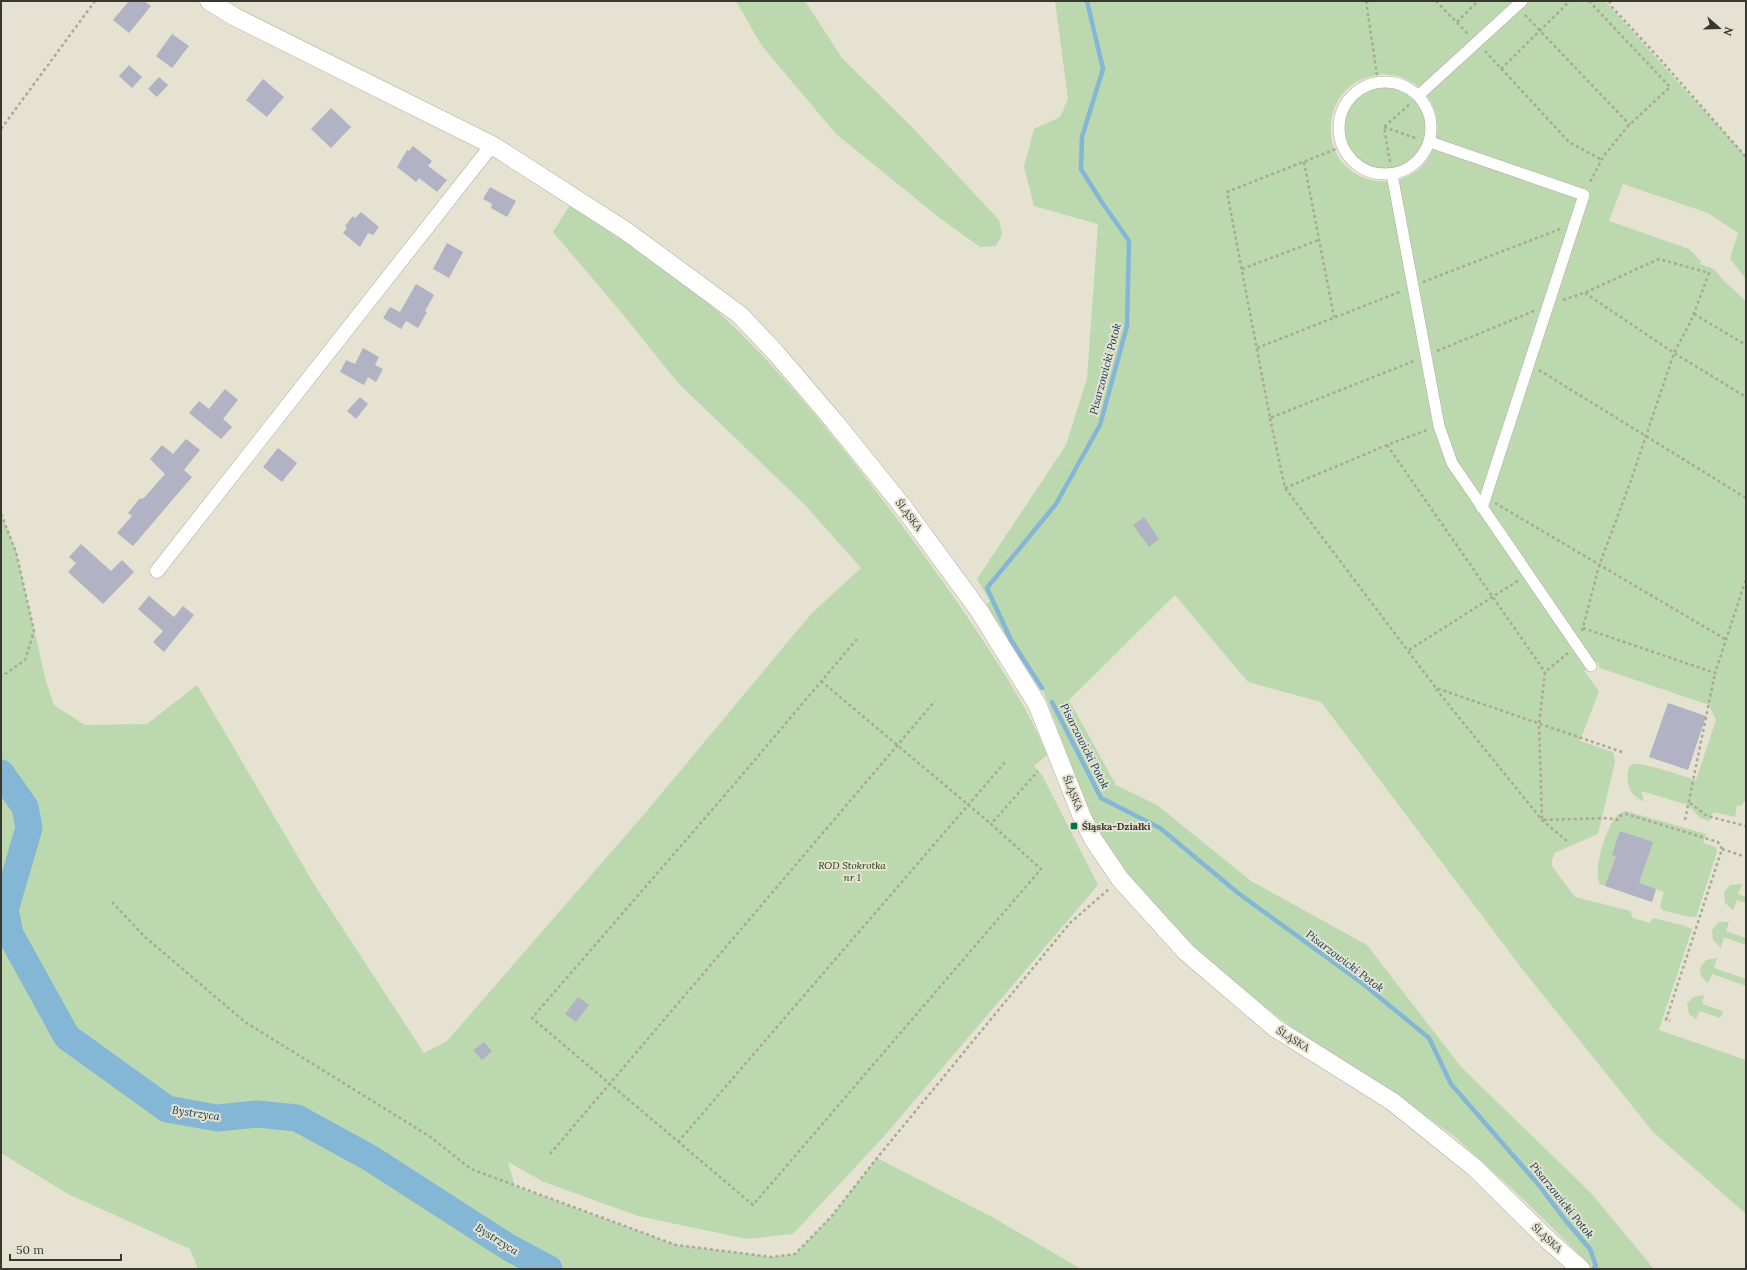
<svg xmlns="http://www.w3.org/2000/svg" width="1747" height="1270" font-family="Lora,serif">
<rect width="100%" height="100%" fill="#e5e2d1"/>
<g fill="#bcd8af" fill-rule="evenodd">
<path d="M736,1H805L842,58L911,126L999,220L1002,234L996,246L980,247L941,219L836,134L762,46Z"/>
<path d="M1055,1H1605L1686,91L1746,156V279L1730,259L1738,233L1708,213L1623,184L1609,221L1689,249L1701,261L1700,264L1714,269L1724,281L1746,301V800L1741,806L1737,805L1735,817L1713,812L1710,821L1700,818L1688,805L1641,791L1644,802C1635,797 1628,791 1628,781C1627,775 1627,766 1633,764C1640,761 1686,777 1696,780L1716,720L1709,705L1600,668L1597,662L1584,671L1599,691L1580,741L1613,752L1615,762L1598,834L1554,853L1551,865L1575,897L1630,911L1633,918L1650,923L1653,918L1686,926L1692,929L1659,1030L1746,1060V1214L1654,1133L1523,970L1321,702L1248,682L1175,595L1069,700L1116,785L1157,805L1251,881L1367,945L1461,1067L1591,1193L1654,1269H1594L1521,1197L1454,1136L1370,1077L1293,1028L1239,988L1181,934L1122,869L1096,829L1042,688L985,606L990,601L977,579L1066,445L1087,379L1098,224L1034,206L1024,167L1034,129L1060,117L1068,99ZM1383,74C1389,75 1395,75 1401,77C1461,99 1442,187 1378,181C1364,180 1350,172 1341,161C1324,139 1328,102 1352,85C1361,78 1372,76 1383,74Z"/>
<circle cx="1384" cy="128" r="42"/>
<path d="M570,205C619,239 671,270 715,309C785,373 844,449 901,524C930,563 958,602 984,642C1008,679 1031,715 1047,755L1034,766L1042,775L1098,885L886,1134L793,1234L747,1239L638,1216L544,1182L508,1162L515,1186L676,1245L772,1257L795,1254L831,1217L877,1158L992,1217L1081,1269H198L190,1249L68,1194L1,1153V514L16,551L46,681L54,705L85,725L147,724L197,685L315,886L424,1053L447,1041L646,812L811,614L861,568L804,504L678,383L621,312L553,232Z"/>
<path d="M1626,811L1706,834L1703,843L1716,847L1717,852L1696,917H1689L1662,910L1660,906L1664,892L1656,889L1652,902L1600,884C1592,871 1606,830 1615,818C1618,814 1621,812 1626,811Z"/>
<path d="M1742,884L1738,894L1746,897V903L1737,900L1733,910L1725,903L1724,892L1730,885Z"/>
<path d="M1719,922H1729L1726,931L1746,938V945L1724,937L1721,948L1713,940L1712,930Z"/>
<path d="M1717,958L1714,968L1746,979V986L1712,974L1708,983L1701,976L1700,968L1706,960Z"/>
<path d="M1704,995L1702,1004L1723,1011L1722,1015L1720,1018L1700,1011L1696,1019L1689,1014L1687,1004L1693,997Z"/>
</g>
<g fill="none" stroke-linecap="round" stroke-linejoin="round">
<g stroke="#84b6d6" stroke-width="4.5">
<path d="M1042,688L1011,640L987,588L1056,504L1100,425L1127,326L1129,241L1101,201L1081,169L1082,137L1103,69L1087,1"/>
<path d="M1052,702L1101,798L1160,828L1238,893L1362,983L1429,1038L1451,1084L1538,1184L1566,1221L1590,1249L1596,1266L1593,1269"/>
</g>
<path stroke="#84b6d6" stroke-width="27" d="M1,773L25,807L29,828L5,910L10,934L67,1037L167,1109L217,1118L257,1114L297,1118L370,1158L508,1247L549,1269"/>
</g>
<g fill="#b1b2c3">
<path d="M129,1H144L151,6L129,33L113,20Z"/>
<path d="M172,34L189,46L172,68L156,56Z"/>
<path d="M129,65L142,77L132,88L119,76Z"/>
<path d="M159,77L168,85L157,97L148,89Z"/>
<path d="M263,79L284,97L267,117L246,100Z"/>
<path d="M331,108L351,127L331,148L311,129Z"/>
<path d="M413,146L432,161L428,166L447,180L437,192L419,178L416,182L397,167L407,150L409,151Z"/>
<path d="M490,187L516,201L507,217L491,208L492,204L483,199Z"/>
<path d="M361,212L379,227L373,235L368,233L360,247L343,233L347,228L345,226L353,216L355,218Z"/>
<path d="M447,243L463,252L449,278L433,269Z"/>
<path d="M416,284L434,295L425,311L427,312L418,328L406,321L401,329L383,318L390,307L400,312Z"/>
<path d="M363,348L379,357L375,365L383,369L376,382L368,377L364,385L340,372L346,360L355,364Z"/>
<path d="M225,389L238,400L223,419L232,427L221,439L189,413L199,401L209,409Z"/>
<path d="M360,397L368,404L356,419L347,411Z"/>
<path d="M186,439L200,450L184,470L192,477L133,546L117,533L132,516L128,513L139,499L144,498L165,474L150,459L162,445L173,454Z"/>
<path d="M278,448L297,463L282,482L263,467Z"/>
<path d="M1144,517L1159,539L1149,547L1133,525Z"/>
<path d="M81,544L111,571L122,560L134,572L103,604L68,572L76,563L69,557Z"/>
<path d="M149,596L174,617L183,606L194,615L164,652L153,642L163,631L138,609Z"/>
<path d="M1668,703L1706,716L1688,770L1649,757Z"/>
<path d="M1620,831L1653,842L1639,883L1656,889L1652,902L1605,886L1616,856L1612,855Z"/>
<path d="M578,997L589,1005L576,1022L565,1014Z"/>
<path d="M484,1042L492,1051L482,1060L473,1050Z"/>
</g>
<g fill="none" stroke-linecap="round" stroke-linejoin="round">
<g stroke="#b2ae9e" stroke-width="12">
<g id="pedestrian">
<circle cx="1385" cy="128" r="46"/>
<path d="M1419,95L1522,1"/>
<path d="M1430,142L1584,195L1482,508"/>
<path d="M1392,174L1439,426L1452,463L1591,666"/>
</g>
</g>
<g stroke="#b2ae9e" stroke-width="15">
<path id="minor" d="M157,571L492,145"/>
</g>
<g stroke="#b2ae9e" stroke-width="19">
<path id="tertiary" d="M209,1L235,17L492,145L626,231L740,315L775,352L834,421L904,508L980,612L1037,704L1082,817L1093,839L1120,879L1186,952L1275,1028L1393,1102L1475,1168L1549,1241L1581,1269"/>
</g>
<g stroke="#aaa89b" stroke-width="2.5" stroke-dasharray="3 3" stroke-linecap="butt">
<path d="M1366,1L1378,82"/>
<path d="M1436,1L1469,35"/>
<path d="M1589,1L1670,87L1627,127L1603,157L1589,184"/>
<path d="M1609,1L1612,7L1658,57L1746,157"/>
<path d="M1525,15L1630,125"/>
<path d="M1457,22L1478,1"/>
<path d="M1485,51L1569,142L1602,160"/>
<path d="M1501,69L1570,1"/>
<path d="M1384,127L1418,139"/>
<path d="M1,129L95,1"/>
<path d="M1341,147L1227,192L1270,418L1414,361"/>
<path d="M1304,162L1334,317"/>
<path d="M1390,162L1384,127L1411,103"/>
<path d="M1242,269L1319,240"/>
<path d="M1423,282L1560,229"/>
<path d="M1585,293L1674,353L1746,397"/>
<path d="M1563,300L1584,293L1659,259L1709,273L1691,321L1674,353L1630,483L1599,566L1582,631"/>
<path d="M1694,314L1746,345"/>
<path d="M1257,348L1402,291"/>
<path d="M1437,351L1534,311"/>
<path d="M1539,370L1746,498"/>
<path d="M1270,418L1285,488L1436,688L1625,753"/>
<path d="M1387,445L1545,672"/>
<path d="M1285,488L1387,445L1427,430"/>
<path d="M1495,503L1725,639"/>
<path d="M1,514L16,552L34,631L25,660L1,677"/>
<path d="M1583,628L1715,673L1746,579"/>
<path d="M857,639L737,781L532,1018L753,1205L1041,869L991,824L1038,771"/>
<path d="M1409,650L1519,580"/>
<path d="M1568,653L1545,672L1539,724L1542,820L1608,818L1617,820L1620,816L1626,814L1718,842L1722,849L1666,1020L1670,1021"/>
<path d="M821,681L991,824"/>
<path d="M1436,689L1542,820L1567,841"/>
<path d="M1690,803L1707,816L1746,826"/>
<path d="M1685,820L1715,673"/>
<path d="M1722,849L1743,856"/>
<path d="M112,902L145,937L245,1022L429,1136L471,1169L676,1245L772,1257L795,1254L831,1217L877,1158L1070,923L1109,889"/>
<path d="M678,1142L1006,761"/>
<path d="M550,1154L935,701"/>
</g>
<use href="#pedestrian" stroke="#fff" stroke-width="11"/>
<use href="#minor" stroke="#fff" stroke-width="14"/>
<use href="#tertiary" stroke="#fff" stroke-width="18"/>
</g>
<rect fill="#07724a" stroke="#e5e2d1" stroke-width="1.5" x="1070" y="822" width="8" height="8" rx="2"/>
<g text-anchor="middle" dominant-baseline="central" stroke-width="4" stroke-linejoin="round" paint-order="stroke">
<g font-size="10" fill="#383730" stroke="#e5e2d1">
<text transform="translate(909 515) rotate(53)">ŚLĄSKA</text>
<text transform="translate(1073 793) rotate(68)">ŚLĄSKA</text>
<text transform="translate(1293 1039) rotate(32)">ŚLĄSKA</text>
<text transform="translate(1547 1238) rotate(43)">ŚLĄSKA</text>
</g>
<g font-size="10" font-weight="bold" fill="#383730" stroke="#e5e2d1" text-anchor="start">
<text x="1082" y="826">Śląska-Działki</text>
</g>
<g font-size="10" font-style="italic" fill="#193505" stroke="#e5e2d1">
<text x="852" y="865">ROD Stokrotka<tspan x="852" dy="12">nr 1</tspan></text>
</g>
<g font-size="11" font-style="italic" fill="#0b354c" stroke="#e5e2d1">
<text transform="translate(1105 369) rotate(-75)">Pisarzowicki Potok</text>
<text transform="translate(1085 746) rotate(63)">Pisarzowicki Potok</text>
<text transform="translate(1345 961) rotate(37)">Pisarzowicki Potok</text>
<text transform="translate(196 1113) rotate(8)">Bystrzyca</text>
<text transform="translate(1562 1200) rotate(51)">Pisarzowicki Potok</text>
<text transform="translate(497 1239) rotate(32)">Bystrzyca</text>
</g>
</g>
<rect width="1747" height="1270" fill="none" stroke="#383730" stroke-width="4"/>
<g transform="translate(1719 28) rotate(110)" stroke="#e5e2d1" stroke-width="3" paint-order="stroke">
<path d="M0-3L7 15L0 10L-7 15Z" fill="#383730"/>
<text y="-6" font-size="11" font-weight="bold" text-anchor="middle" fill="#383730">N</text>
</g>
<path d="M10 1254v6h111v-6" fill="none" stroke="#383730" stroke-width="2"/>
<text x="16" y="1254" font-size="12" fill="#383730" stroke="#e5e2d1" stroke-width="3" paint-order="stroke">50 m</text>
</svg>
